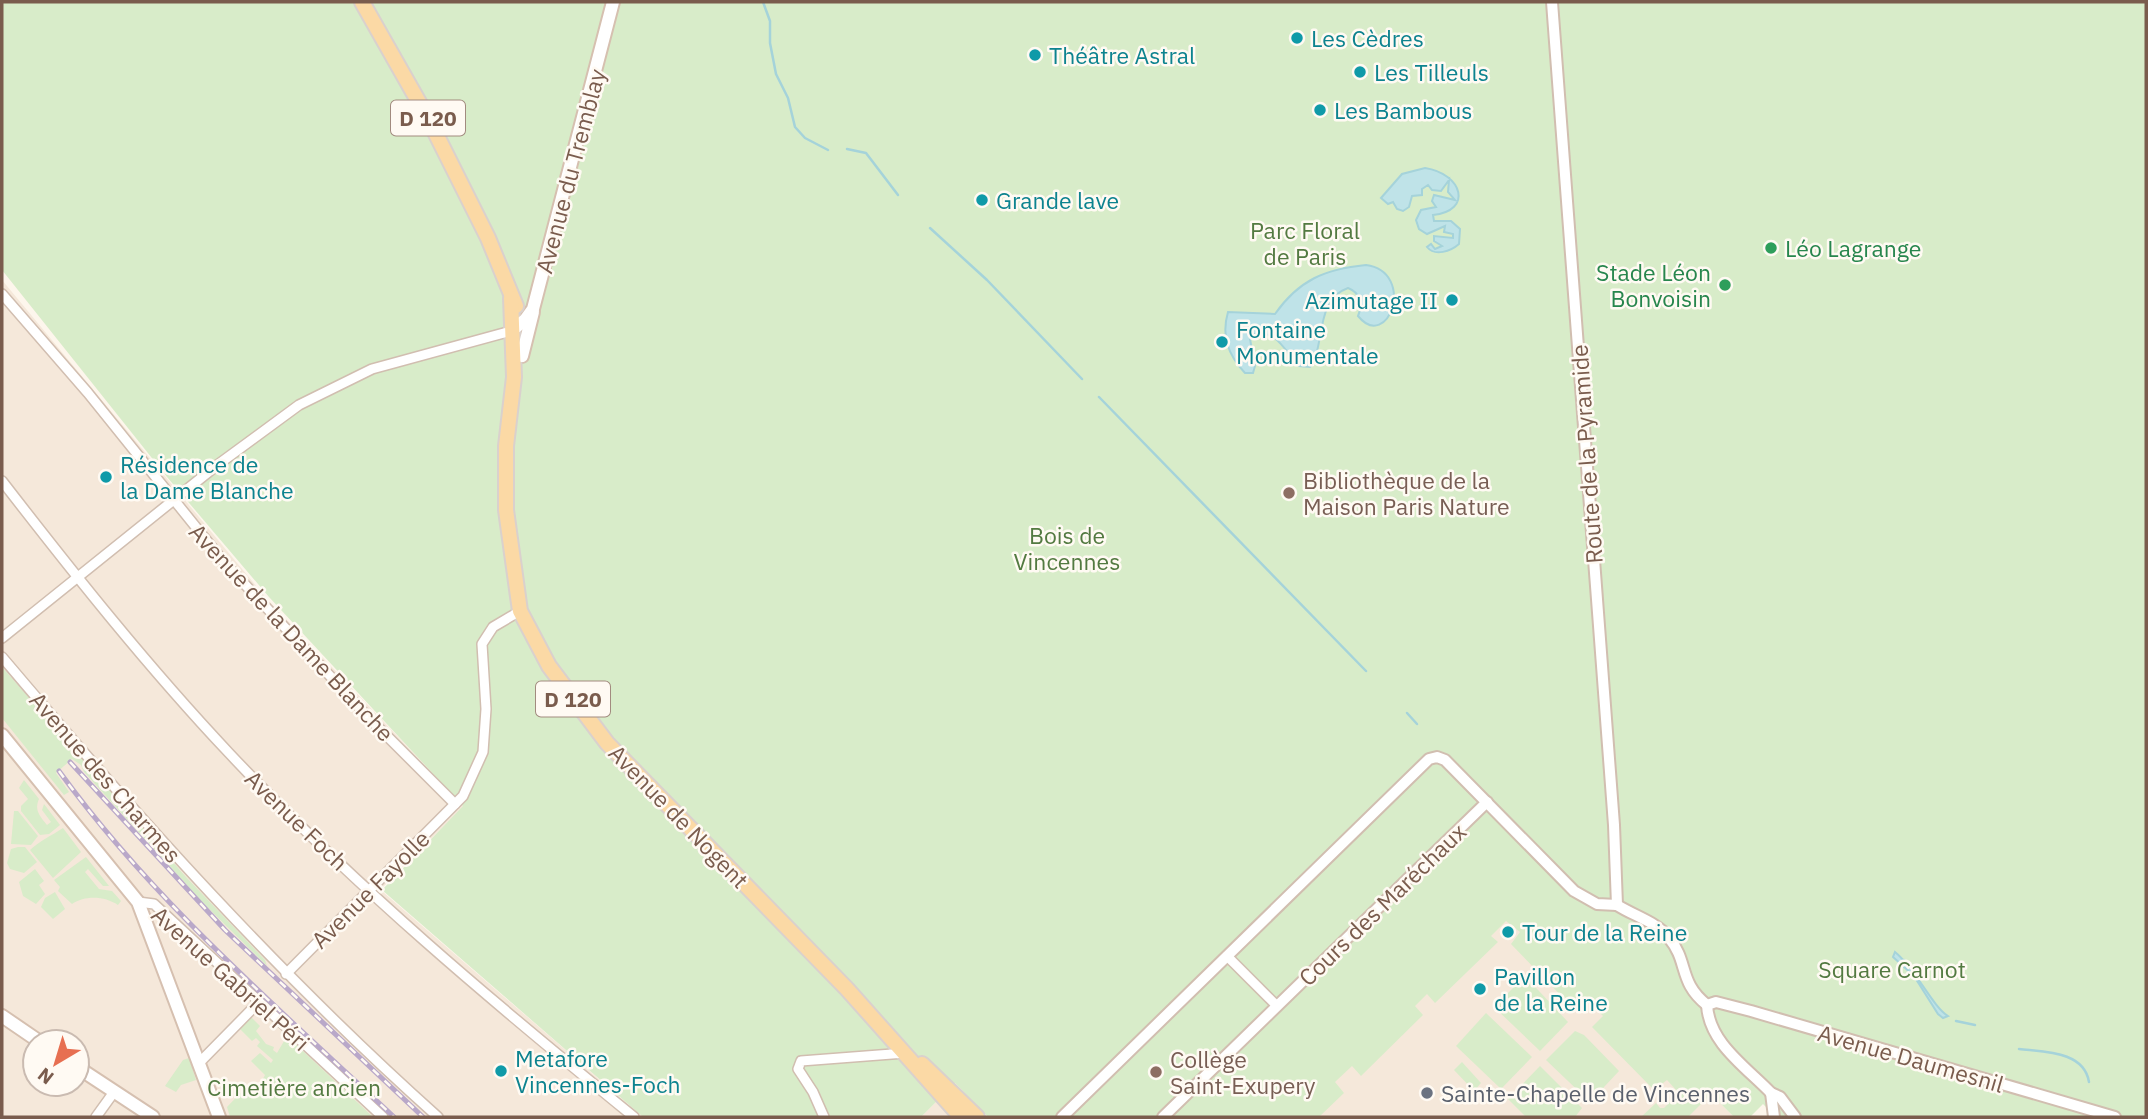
<svg xmlns="http://www.w3.org/2000/svg" width="2148" height="1119" font-family="'IBM Plex Sans',sans-serif">
<rect width="100%" height="100%" fill="#fdf6ec"/>
<g fill="#f5e8da" fill-rule="evenodd">
<path d="M2,280L267,599L464,806L383,887V892L643,1117H2ZM35,1042H77V1084H35Z"/>
<path d="M1507,886L1734,1117H1271Z"/>
<path d="M955,1083L988,1117H921Z"/>
</g>
<g fill="#d8ecc9">
<path d="M2,2H2146V1117H1776L1763,1104L1750,1117H1734L1711,1094L1688,1117H1641L1656,1103L1660,1108H1664L1677,1095V1091L1667,1080L1654,1090L1592,1027L1603,1016L1584,997L1573,1008L1511,944L1520,932L1506,921L1491,936L1498,942L1435,1003L1427,994L1415,1006L1423,1015L1361,1076L1352,1066L1335,1082L1344,1093L1319,1117H988L955,1083L921,1117H643L382,890L463,806L269,597L167,477L2,270Z"/>
<path d="M2,667L186,877L265,960L267,966L202,902L84,772L81,765L72,759L56,773L69,792L64,795L2,718Z"/>
<path d="M24,780L39,799C34,810 40,816 47,825L51,822L42,810L44,804L60,825L49,834L40,835L21,811V806L28,799L19,788Z"/>
<path d="M14,811H18L38,836L31,845L11,844Z"/>
<path d="M63,828L81,852L53,878L30,850C41,840 51,836 63,828Z"/>
<path d="M18,847H25L37,862L24,873L10,869L7,863L11,849Z"/>
<path d="M86,857L109,886H103L88,869L85,872L99,889L112,891L121,901L118,905C105,896 85,895 72,904L58,891L60,887L54,880Z"/>
<path d="M35,869L44,881L39,885L45,894L36,904L23,896L19,882Z"/>
<path d="M55,892L65,909L53,919L41,907L45,898Z"/>
<path d="M1525,976L1568,1022L1540,1051L1494,1007Z"/>
<path d="M1486,1013L1532,1057L1501,1089L1456,1046Z"/>
<path d="M251,1017L260,1026L256,1031L266,1044L274,1047L273,1050L277,1053L287,1036L373,1117H230L227,1107L251,1082L258,1088L265,1075L251,1061L260,1053L271,1063L273,1060L257,1046L260,1042L256,1038L252,1041L240,1029Z"/>
<path d="M1575,1031L1584,1035L1619,1071L1590,1102L1546,1060Z"/>
<path d="M189,1058L196,1080L181,1085L176,1092L165,1086L183,1060Z"/>
<path d="M1462,1062L1481,1083L1474,1091L1454,1070Z"/>
<path d="M1540,1066L1582,1108L1575,1117H1526L1508,1099Z"/>
</g>
<g fill="#bfe3e8" stroke="#a5d3da" stroke-width="2">
<path d="M1425,168C1463,174 1473,211 1433,215L1434,221H1451L1460,229L1459,244C1451,251 1435,257 1427,247L1431,244L1435,249L1442,246L1434,241V236L1453,238V234L1444,232L1445,226L1427,234L1419,229L1416,220L1421,210L1436,207L1432,201L1434,195L1455,200L1448,192L1449,180L1441,191L1432,190L1428,185L1422,189V195L1412,196L1409,207L1403,211L1397,209L1393,202L1388,204L1381,198L1402,174Z"/>
<path d="M1366,265C1417,272 1388,353 1358,316C1363,305 1361,293 1348,288C1314,300 1326,346 1310,367L1299,366C1285,352 1277,329 1254,334L1250,339L1255,366L1253,373H1245C1228,355 1221,336 1228,312L1275,314C1299,280 1325,269 1366,265Z"/>
<path d="M1895,952C1916,969 1932,1006 1948,1016L1943,1018L1938,1014L1914,976L1893,957Z"/>
</g>
<g fill="none" stroke-linecap="round" stroke-linejoin="round">
<g stroke="#a5d3da" stroke-width="2.5">
<path d="M763,2L770,21V43L776,74L788,98L795,127L805,138L828,150"/>
<path d="M847,149L866,153L898,195"/>
<path d="M930,228L987,280L1082,379"/>
<path d="M1099,397L1366,671"/>
<path d="M1407,713L1417,724"/>
<path d="M1904,960L1920,978"/>
<path d="M1956,1021L1975,1025"/>
<path d="M2019,1049C2044,1052 2084,1051 2089,1082"/>
</g>
<g stroke="#d1beb0" stroke-width="12">
<g id="minor">
<path d="M2,294L88,393L224,562L371,720L455,804"/>
<path d="M2,481C74,574 148,667 229,753C353,885 494,1003 634,1117"/>
<path d="M2,638L216,466L299,405L372,369L511,331"/>
<path d="M2,657C139,819 280,976 438,1117"/>
<path d="M138,902L154,904L383,1117"/>
<path d="M1227,956L1277,1006"/>
<path d="M286,974L463,796L483,752L486,709L482,644L493,627L520,611"/>
<path d="M200,1062L259,1002"/>
<path d="M96,1117L114,1092"/>
<path d="M824,1117L813,1092L798,1069L801,1061L905,1053"/>
</g>
</g>
<g stroke="#d1beb0" stroke-width="14">
<g id="tertiary">
<path d="M1552,2L1614,825L1617,905"/>
<path d="M1617,905C1634,916 1657,922 1669,938C1689,962 1678,982 1707,1005"/>
<path d="M1707,1005L1716,1002L1751,1011L2115,1117"/>
<path d="M1707,1005C1709,1043 1746,1067 1771,1093L1780,1097L1795,1117"/>
<path d="M1771,1093L1774,1117"/>
<path d="M1062,1117L1429,759L1437,757L1445,760L1574,891L1597,904L1617,905"/>
<path d="M1163,1117L1487,802"/>
</g>
</g>
<g stroke="#d6c0b0" stroke-width="16">
<g id="secondary">
<path d="M511,331L525,320L533,309L613,2"/>
<path d="M522,356L533,312"/>
<path d="M2,735L138,902L219,1117"/>
<path d="M2,1016L40,1042"/>
<path d="M77,1067L153,1117"/>
</g>
</g>
<g stroke="#dad1cd" stroke-width="18">
<g id="primary">
<path d="M362,2L429,120L488,238L516,306"/>
<path d="M511,298L514,377L506,446V510L520,611L549,666L607,743L847,989L961,1117"/>
<path d="M922,1064L977,1117"/>
</g>
</g>
<use href="#minor" stroke="#fff" stroke-width="9"/>
<use href="#tertiary" stroke="#fff" stroke-width="10"/>
<use href="#secondary" stroke="#fff" stroke-width="12"/>
<use href="#primary" stroke="#fbd9a5" stroke-width="14"/>
<g stroke="#b9a8c9" stroke-width="5">
<g id="rail">
<path d="M70,762L225,930L423,1117"/>
<path d="M59,771C154,902 277,1007 394,1117"/>
</g>
</g>
<use href="#rail" stroke="#fffaf3" stroke-width="2.5" stroke-dasharray="8" stroke-linecap="butt"/>
</g>
<g fill="#0f9aa8" stroke="#fffaf3" stroke-width="2.5">
<circle cx="1297" cy="38" r="7"/>
<circle cx="1035" cy="55" r="7"/>
<circle cx="1360" cy="72" r="7"/>
<circle cx="1320" cy="110" r="7"/>
<circle cx="982" cy="200" r="7"/>
<circle cx="1452" cy="300" r="7"/>
<circle cx="1222" cy="342" r="7"/>
<circle cx="106" cy="477" r="7"/>
<circle cx="1508" cy="932" r="7"/>
<circle cx="1480" cy="989" r="7"/>
<circle cx="501" cy="1071" r="7"/>
</g>
<g fill="#2e9e5b" stroke="#fffaf3" stroke-width="2.5">
<circle cx="1771" cy="248" r="7"/>
<circle cx="1725" cy="285" r="7"/>
</g>
<g fill="#8d6e63" stroke="#fffaf3" stroke-width="2.5">
<circle cx="1289" cy="493" r="7"/>
<circle cx="1156" cy="1072" r="7"/>
</g>
<circle fill="#6b7280" stroke="#fffaf3" stroke-width="2.5" cx="1427" cy="1093" r="7"/>
<g text-anchor="middle" dominant-baseline="central" stroke-width="5" stroke-linejoin="round" paint-order="stroke">
<g fill="#fffaf3" stroke="#a28b7f" stroke-width="2">
<rect x="391" y="100.5" width="74" height="35" rx="5"/>
<rect x="536" y="681.5" width="74" height="35" rx="5"/>
</g>
<g font-size="21" font-weight="bold" fill="#7a5c4d">
<text x="428" y="118">D 120</text>
<text x="573" y="699">D 120</text>
</g>
<g font-size="23" fill="#0d838f" stroke="#fffaf3" text-anchor="start">
<text x="1311" y="38">Les Cèdres</text>
<text x="1049" y="55">Théâtre Astral</text>
<text x="1374" y="72">Les Tilleuls</text>
<text x="1334" y="110">Les Bambous</text>
<text x="996" y="200">Grande lave</text>
<text x="1438" y="300" text-anchor="end">Azimutage II</text>
<text x="1236" y="329">Fontaine<tspan x="1236" dy="26">Monumentale</tspan></text>
<text x="120" y="464">Résidence de<tspan x="120" dy="26">la Dame Blanche</tspan></text>
<text x="1522" y="932">Tour de la Reine</text>
<text x="1494" y="976">Pavillon<tspan x="1494" dy="26">de la Reine</tspan></text>
<text x="515" y="1058">Metafore<tspan x="515" dy="26">Vincennes-Foch</tspan></text>
</g>
<g font-size="23" fill="#7a5c4d" stroke="#fffaf3">
<text transform="translate(570 171) rotate(-75)">Avenue du Tremblay</text>
<text transform="translate(1586 454) rotate(-94)">Route de la Pyramide</text>
<text transform="translate(292 632) rotate(47)">Avenue de la Dame Blanche</text>
<text transform="translate(106 777) rotate(49)">Avenue des Charmes</text>
<text transform="translate(679 816) rotate(46)">Avenue de Nogent</text>
<text transform="translate(297 820) rotate(44)">Avenue Foch</text>
<text transform="translate(370 889) rotate(-45)">Avenue Fayolle</text>
<text transform="translate(1382 904) rotate(-44)">Cours des Maréchaux</text>
<text transform="translate(231 978) rotate(42)">Avenue Gabriel Péri</text>
<text transform="translate(1911 1058) rotate(16)">Avenue Daumesnil</text>
</g>
<g font-size="23" fill="#537a41" stroke="#fffaf3">
<text x="1305" y="230">Parc Floral<tspan x="1305" dy="26">de Paris</tspan></text>
<text x="1067" y="535">Bois de<tspan x="1067" dy="26">Vincennes</tspan></text>
<text x="1892" y="969">Square Carnot</text>
<text x="294" y="1087">Cimetière ancien</text>
</g>
<g font-size="23" fill="#27864d" stroke="#fffaf3" text-anchor="start">
<text x="1785" y="248">Léo Lagrange</text>
<text x="1711" y="272" text-anchor="end">Stade Léon<tspan x="1711" dy="26">Bonvoisin</tspan></text>
</g>
<g font-size="23" fill="#785e54" stroke="#fffaf3" text-anchor="start">
<text x="1303" y="480">Bibliothèque de la<tspan x="1303" dy="26">Maison Paris Nature</tspan></text>
<text x="1170" y="1059">Collège<tspan x="1170" dy="26">Saint-Exupery</tspan></text>
</g>
<g font-size="23" fill="#5b616d" stroke="#fffaf3" text-anchor="start">
<text x="1441" y="1093">Sainte-Chapelle de Vincennes</text>
</g>
</g>
<rect width="2148" height="1119" fill="none" stroke="#7a5c4d" stroke-width="7"/>
<g transform="translate(56 1063) rotate(218)"><circle r="33" fill="#fffaf3" stroke="#cabbb1" stroke-width="2"/>
<path d="M0-5L12 26L0 18L-12 26Z" fill="#e76f51"/>
<text y="-10" font-size="19" font-weight="bold" text-anchor="middle" fill="#7a5c4d">N</text>
</g>
</svg>
